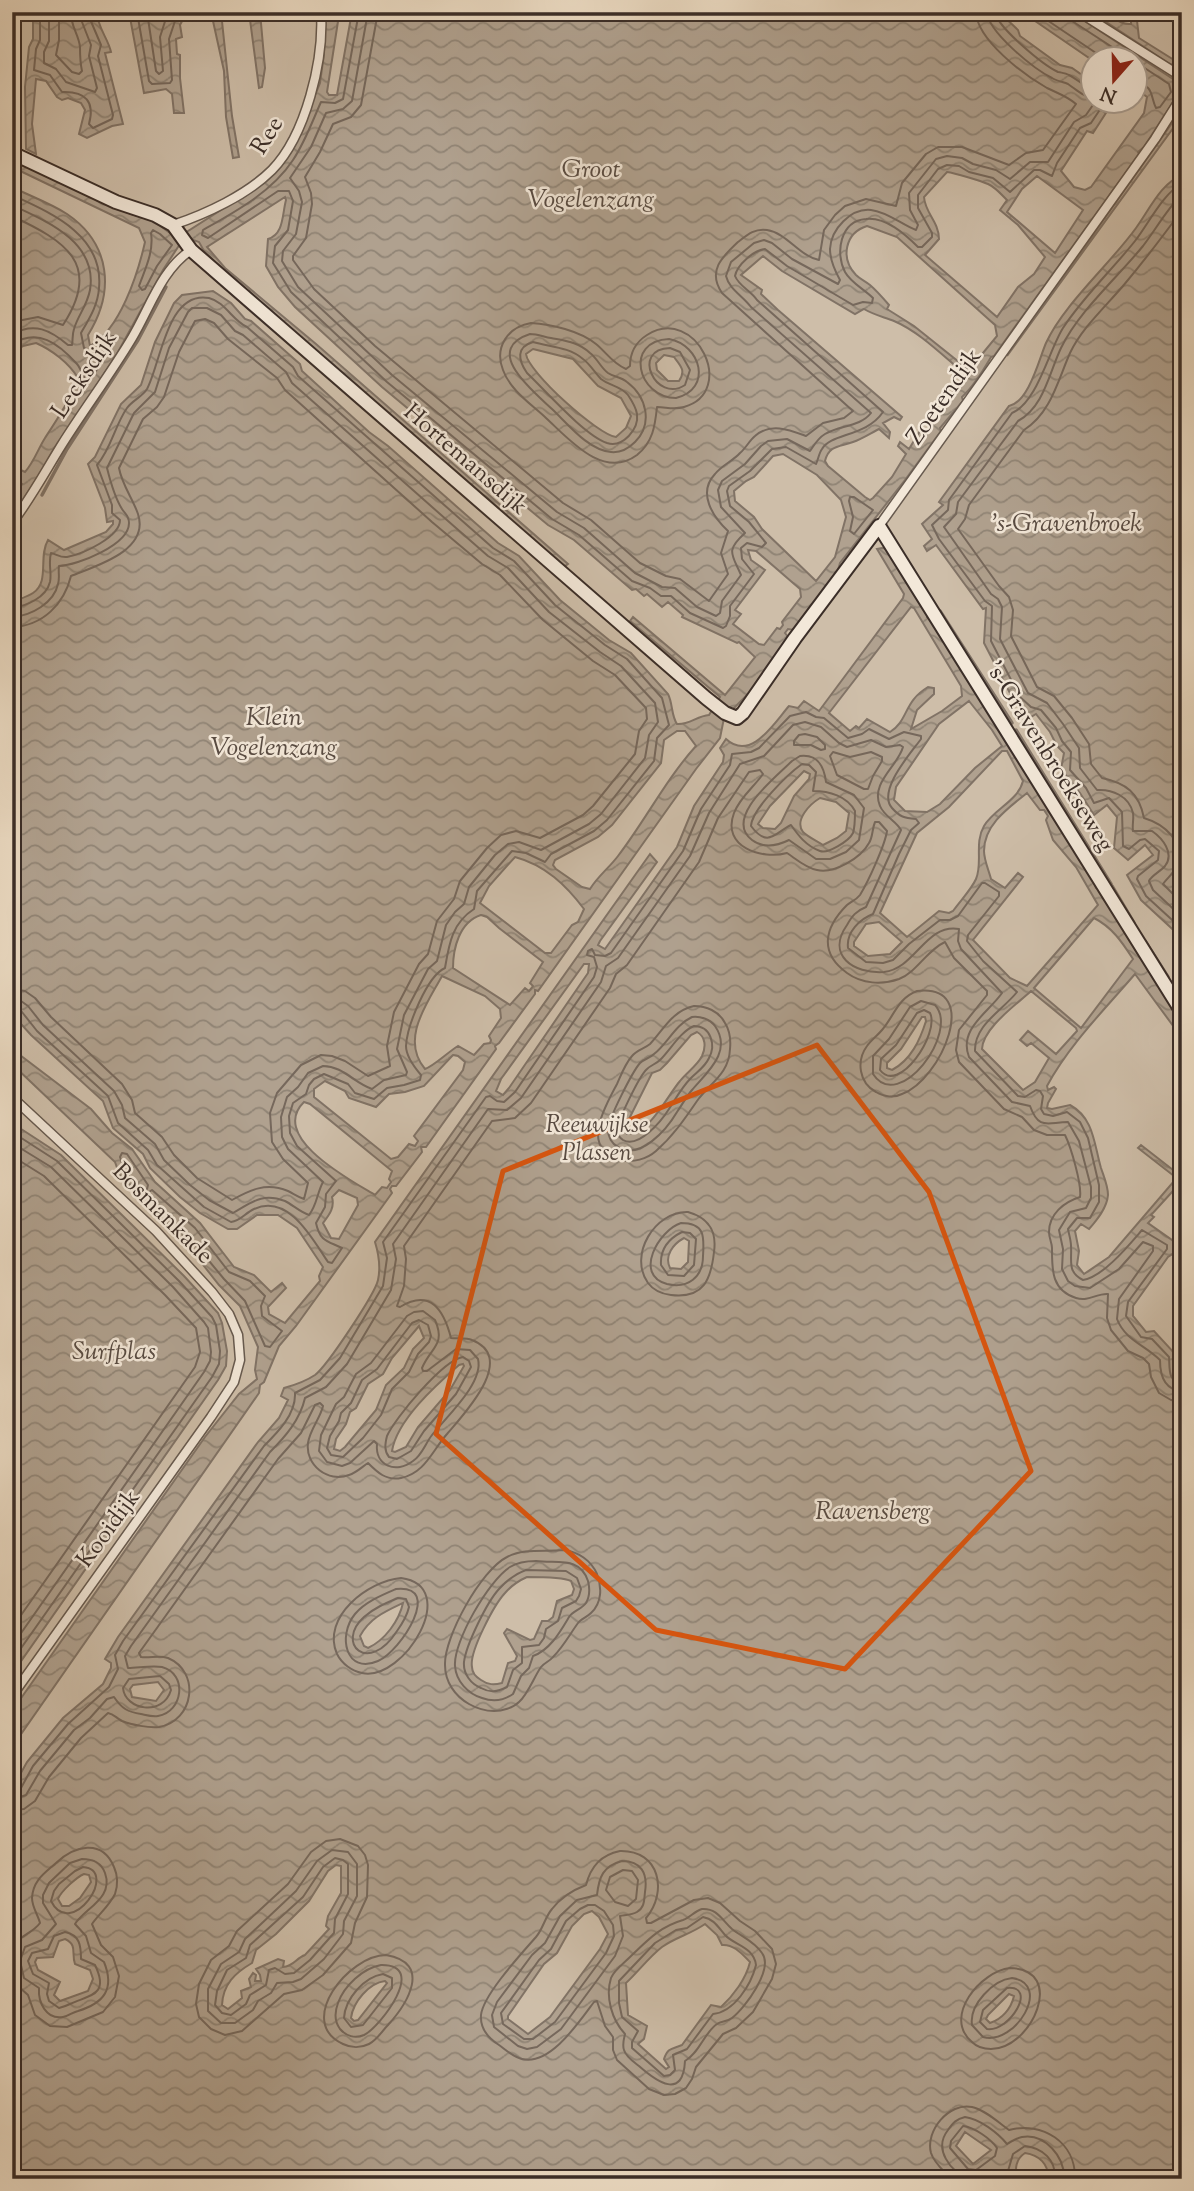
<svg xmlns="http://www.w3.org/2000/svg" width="1194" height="2191" font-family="'Sorts Mill Goudy',serif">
<defs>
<pattern id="water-waves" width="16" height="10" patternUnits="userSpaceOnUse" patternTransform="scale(1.75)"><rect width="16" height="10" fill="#b0a18f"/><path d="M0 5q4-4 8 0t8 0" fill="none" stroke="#908475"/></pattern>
</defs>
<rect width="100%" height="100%" fill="#ecdcc4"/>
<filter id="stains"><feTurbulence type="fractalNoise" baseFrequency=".00286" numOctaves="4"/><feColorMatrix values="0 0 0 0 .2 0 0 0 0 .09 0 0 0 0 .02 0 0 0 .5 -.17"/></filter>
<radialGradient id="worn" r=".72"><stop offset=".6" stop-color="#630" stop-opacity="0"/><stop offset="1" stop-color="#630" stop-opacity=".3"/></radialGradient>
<path fill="#cebea9" stroke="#847668" stroke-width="2" fill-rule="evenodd" d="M12,12H1182V2179H12ZM1092,60H1134V102H1092Z"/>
<g fill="url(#water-waves)" stroke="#817366" stroke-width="2" fill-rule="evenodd">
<path d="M33,12H97C97,27 108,38 111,52L105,53L123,124L112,126L87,138L79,134L85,110L81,103L68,98L62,100L57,97L46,81L36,79L32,124L36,154L26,149L25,87L29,47L33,39Z"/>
<path d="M129,12H187L180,25L182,37L176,39L177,54L180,55V78L184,113H174L172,94L166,89L144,93Z"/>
<path d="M211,12H221L232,116L239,157L233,158L226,117L224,71Z"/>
<path d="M249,12H260L265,68L262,87L259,88Z"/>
<path d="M325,12H338L339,15L327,92L329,95H337L352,12H999L1018,30L1020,36L1060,65L1072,68L1092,82V102H1113L1093,133L1087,131L1061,171L1074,187L1085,190L1091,187L1144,113L1147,97L1135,88L1134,60H1092L1022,12H1071L1176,81L1178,93L1182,95V103L1175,99L1144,147L1138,152L1139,154L994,356L991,357C983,371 974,386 962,397L963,401L940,428L941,431L905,480L840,563L838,570L794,630L788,629L785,633L789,638L752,690L724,718L720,738L696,769L538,991L535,990V994L499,1043L495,1046L496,1049L426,1147H421L422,1152L396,1186H392L390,1189L392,1193L296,1326L279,1346L264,1382L260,1385L259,1393L12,1747V1711L205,1437L239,1394L257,1379L255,1370L258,1347L240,1306L219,1285L185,1242L120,1176L115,1162L12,1064V1049L91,1109L112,1133L132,1149L155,1182L200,1223L234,1267L254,1275L271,1292L282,1283L286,1288L268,1307L269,1314L285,1323L320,1281L319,1276L323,1267L297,1228L278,1215H257L237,1229H228L200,1213L180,1197L150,1168L143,1154L113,1128L103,1101L31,1035L12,1014V602C19,599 27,597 33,593C50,582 38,557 48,540L64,550L106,532L113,524V521L107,522L105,508L88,464L95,457L121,404L141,385L155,342L174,303L182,295L213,291L231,303L245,319L251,321L300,364L302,371L369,432L388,446L498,543L519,556L560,600L609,640L631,653L668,694C673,704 671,715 677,724C689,725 697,716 709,715L720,697L630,621L633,617L725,695L755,657L739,642L737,643L682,617L683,615L668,602L662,607L647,594L644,596L636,589L632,590L574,540L548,525L382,387L295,307L278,287L266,266L268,239C284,234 282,215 286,200L285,197L207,247L225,268L316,344L568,564L564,567L219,266L204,251L199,242L188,238L180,244L163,270L118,352L12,517V502L22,484L12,475V466L25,472C34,462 38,449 45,438C58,418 70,400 78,378C69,363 52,350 36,343L23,346L12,352V187C30,196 50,203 67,214C111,244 115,292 88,335L90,346C120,330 138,273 145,242L139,228L12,167V157L131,214L152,220L177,238L246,194L297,139L320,83L324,54ZM947,172C955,173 981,181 988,184C995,187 1002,195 1007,200L1000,210L1018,225L1045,257L1034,274L1018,287L997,317L925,255L939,239C939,222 925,213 924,197ZM1037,176L1083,210L1055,253L1007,212L1022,189ZM867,226L897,237L995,325L997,336L969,370L914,326L887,309L889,305C883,298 877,291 870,285C865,281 860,279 856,275C840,258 845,233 867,226ZM763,256L782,271L855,314L864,309C874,315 884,317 894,321C920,332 944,357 965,374L926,435L920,431L909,449L900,442L898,446L906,454L892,477L873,498L870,500L865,497L828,466L825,461C829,445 839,447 853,442C862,439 871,433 879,429L889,438L890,432L883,423L894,417L900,420L902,417L778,310L761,294L762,290L741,275ZM533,349L573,359L598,386L621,398L631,416L626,428L616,437C598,435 528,372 526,354ZM664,355L674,357C681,366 686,371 679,381H668L657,370L656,363ZM783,454L817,475L841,500L846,517L835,557L816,581L762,529L754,517L735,501L734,491L746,481L754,477L773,456ZM748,550L756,551L800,589L801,597L782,622L783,625L780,629L777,628L764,645L759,644L733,624L741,614L735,610L765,570L751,560ZM677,731H685L696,746C666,779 645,821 618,856C609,868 598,876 590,889L582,887L556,869L553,865L555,860L598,837L612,825L661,763L664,740ZM515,857C545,865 566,885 584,909L578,922L572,925L551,953H545L480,903L489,886ZM481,915L487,917L499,928L543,962L530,983L533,986L529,991L525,988L510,1005L453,968C453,949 459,922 481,915ZM442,976L485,996L500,1009L501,1018L489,1036L491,1040L490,1043L484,1044L474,1055L458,1046C448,1052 434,1066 425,1069C400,1039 427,1004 442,976ZM453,1055L458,1056L465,1062L463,1070L414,1136L418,1141L415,1146L409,1144L398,1157L391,1159L314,1097V1089L325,1081L345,1091L349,1098L376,1107L389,1094L405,1092L424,1086ZM304,1102L310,1104L392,1171L389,1179L391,1182L387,1188L382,1187L375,1195C352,1181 268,1137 304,1102ZM339,1190L357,1198L358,1205L339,1239L331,1238L323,1223C329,1215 335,1208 332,1197Z"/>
<path d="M1091,12C1091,12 1102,12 1103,12C1114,16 1119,25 1131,24V12H1136L1139,38L1182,65V72Z"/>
<path d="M1182,104V116L1007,356L1172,123Z"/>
<path d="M1182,176V938L1141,900L1127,875L1153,855L1145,845L1128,860L1114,848L1117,817L1107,805L1094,815L1080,793L1061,769L1064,753L1057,746L1050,732L1036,714L1031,717L1014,701L984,643L986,608L983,609L936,545L927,551L924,546L932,539L922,524L943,505L939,502L1009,406C1029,402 1039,359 1046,343C1063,305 1111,263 1136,228C1148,212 1162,181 1182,176Z"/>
<path d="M882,548L888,549L929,613L927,617L930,620H933L1095,879L1094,883L1096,888L1100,889L1182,1017V1038L1135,974C1105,1009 1069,1045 1047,1086L1048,1090L1054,1087L1056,1089L1048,1103L1047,1108L1052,1109L1070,1105C1094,1118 1094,1144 1101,1168C1104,1177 1108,1186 1108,1195C1107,1208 1097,1220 1089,1229L1081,1224L1075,1231L1079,1251L1077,1265L1084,1274L1109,1257L1175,1180L1174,1176L1138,1148L1141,1145L1182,1177V1181L1151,1215L1154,1217L1148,1223L1175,1242L1182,1239V1248L1168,1257L1133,1306V1316L1146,1332L1154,1331L1177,1356L1176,1368L1182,1383V2179H1048C1049,2164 1039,2155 1025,2153C1016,2159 1014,2169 1018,2179H12V1789L27,1762L63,1718L103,1684L111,1668V1663L105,1659L118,1637L258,1442L279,1418L288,1400L281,1396L284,1388C295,1385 306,1381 315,1375C327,1366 375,1294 378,1280C381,1266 379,1255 375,1242L650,854L657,862L600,941L598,945L605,949L677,847L694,806L723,762L724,755L720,748L726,739C751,762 774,723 789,706L798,708L804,701L819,711L903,598L904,594L877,549ZM911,607L914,608L961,686L962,696L942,711L911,729L917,710L934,694V688L928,687C903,702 909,720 890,732L867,719L859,728L856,726L850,731L829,713ZM969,701L992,730L1002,746L975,768L940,804L927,812L905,811L894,800L896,787L939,724ZM1002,751H1007L1023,781C1018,801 994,809 984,826C974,843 983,863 976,879C971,890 960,901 953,911L949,913L939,911L907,937L880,913L917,833L949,807ZM804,771L810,774L809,779L794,796L781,823L775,829L763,828L758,824L770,806ZM1027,793L1040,810H1044L1048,816L1046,820L1053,840L1076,867L1098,905L1027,986L1010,978L973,940L1023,877L1018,873L1005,888L991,879C989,871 984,860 984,851C984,825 1008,808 1027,793ZM820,798L836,802L849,813L846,831L837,838L823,845C817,841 808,837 803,832C794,820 810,804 820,798ZM1094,918C1112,927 1122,942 1133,959L1081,1028L1034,988ZM879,922L902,942L890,954L868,956L854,946V942L866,924ZM584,964H589L588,973L509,1088L503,1095L496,1091L501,1079ZM1031,991L1076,1028L1077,1031L1056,1054L1028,1031L1020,1040L1027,1046L1031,1043L1049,1058L1035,1082L1023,1090L982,1049C983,1028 1016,1005 1031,991ZM922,1017H925L926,1021C920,1040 911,1060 892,1070L887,1068V1063L901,1049ZM697,1032C706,1037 706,1047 702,1056C697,1066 687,1072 680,1081C667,1096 650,1134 627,1134L624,1129L652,1073L660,1070L667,1063L691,1035ZM684,1238L689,1241L688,1262L681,1269L670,1268C664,1256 673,1244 684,1238ZM419,1326L424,1338L413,1349L404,1368L386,1385L376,1410L345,1447L340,1451L334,1449L336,1439L346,1424L350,1412L356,1408L368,1384L383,1374L392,1358ZM463,1364L464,1366L450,1390L418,1427L406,1447L395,1452L392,1451C397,1420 436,1385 459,1365ZM527,1577C538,1577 563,1577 571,1581L574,1589L572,1595L557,1601L553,1617L548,1621H542L534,1639L530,1640L507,1629L504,1633L517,1656L515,1661L508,1663L502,1683C494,1685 488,1685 481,1680C476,1677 472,1673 472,1667C469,1652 494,1605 505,1593C511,1586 518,1581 527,1577ZM403,1603C399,1621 385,1640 368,1648L364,1646L360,1636C370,1618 384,1612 403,1603ZM158,1682L164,1690L156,1701L132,1697L130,1689L133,1685ZM336,1865L341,1866V1893L328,1916L326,1926L329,1929L305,1955C296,1958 294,1966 283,1967L284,1961L278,1959L256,1969L260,1975L261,1981H255L256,1975L253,1973L249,1979L251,1987L241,1991L242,1998L228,2009L222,2005C223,1984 235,1973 252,1963L256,1950L276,1934L309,1901L328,1871ZM84,1874L89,1875L91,1882L80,1898L69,1906H62L58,1899C61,1891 77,1877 84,1874ZM592,1911L599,1917L608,1934L600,1949L550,2017L528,2034L508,2019V2016L544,1964L557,1953L572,1926L584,1914ZM705,1924L717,1935L722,1945C734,1944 742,1954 750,1962C746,1979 733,1996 721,2007L711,2005L682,2045C673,2049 668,2047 664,2059L669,2067L666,2069L638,2044L644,2039L647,2026L628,2015L626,1983C638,1972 649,1957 662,1947C676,1937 691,1934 705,1924ZM65,1939C78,1945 71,1953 75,1964L90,1970L93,1979L88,1991L60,2001L54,1995L60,1982L38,1970L35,1962L37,1958L53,1957L59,1941ZM385,1981L387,1983L358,2020L354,2021L351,2018C353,2002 369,1983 385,1981ZM1009,1994L1014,1996C1011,2009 1002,2019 990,2023L986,2019L988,2015ZM965,2132L991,2150L973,2164L956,2146Z"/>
<path d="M12,1123L61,1155L184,1276L218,1313L222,1323L227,1351L226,1366L218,1380L12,1674Z"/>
</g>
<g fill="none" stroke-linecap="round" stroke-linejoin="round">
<g stroke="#76685c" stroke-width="2">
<path d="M40,12V40L36,49L34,70L50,75L62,92C86,91 95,102 89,124L93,128L112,119L113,115L98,56L101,45L90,19V12"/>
<path d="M49,12V41L44,52V63L56,69L66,82L95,92L97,88L89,56L91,45L82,22L81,12"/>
<path d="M59,12V40L56,55L72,72L79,74L82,71C80,62 80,55 80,47C79,35 70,25 71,12"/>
<path d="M137,12L149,81L152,84L170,83L172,80L169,39L178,12"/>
<path d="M147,12L156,71L159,74L163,71L160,37L168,12"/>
<path d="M359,12L343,99L335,103L321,102C312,122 305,142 293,160C272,192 235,212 203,230L202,235L208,238L278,191H289L293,201L288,230L275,246L273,263L291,292L387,382L552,519L579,535L632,581L650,588L661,596H671L690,613L723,628L726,626L730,616V606L754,574L742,559L741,548L747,543L762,547L766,543L749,522L730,506L727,491L729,486L750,471L772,449L786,447L816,464C818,460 819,453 822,449C831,433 866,437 883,412L757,300C751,291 739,286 735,276C737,265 754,250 765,249L787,266L853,305L863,302L872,303L873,298C864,289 851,283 845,272C835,253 840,221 866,219C886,217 905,234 918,247H922L932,237V233L918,208V195L938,169L947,165L959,166L969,172L993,178L1010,192L1034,170H1040L1052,176L1057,163L1080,128L1091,123L1105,102"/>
<path d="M368,12L352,101L343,109L326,113L311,147L290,178L299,191L302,202L296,234L283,251L282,261L298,287L392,375L557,512L584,528L635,573L662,587L675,588L697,607L716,616L720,613L722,601L741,575C732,554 725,551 745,533L721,507L718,490L722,481L745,464L761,446L768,441L787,439L810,451C814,445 818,438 825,434C840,425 860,427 871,413L751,307C743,296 729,289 726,276L731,262L754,243L764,240L772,243L792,259L838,284L840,280C835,271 830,259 830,249C831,229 851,208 871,210C888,212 902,225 916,230L918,225L910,210L909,193L936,159L947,156L962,158L973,164L996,170L1010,179L1030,162H1048L1074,122L1086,115L1095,102"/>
<path d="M378,12L361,105L351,117L333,124L320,152L305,177L311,193L312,204L306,238L293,256V260L314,289L375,346L563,503L591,520L640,563L666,576L680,579L709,601L728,574L721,553L728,531C713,517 697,493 715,474C722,465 733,461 740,453C746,448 749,441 755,436C771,422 790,430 806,436L823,423L844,418L853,411L722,293C707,271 722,257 738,242C747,235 755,228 767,230C787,233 799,256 819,260L824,230L835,215L845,206L866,199L896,206L902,183L926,154L938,147H962L1009,165L1026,153L1043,150L1076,104C1067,96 1057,93 1047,88C1024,75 977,40 976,12"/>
<path d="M987,12C988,32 1034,69 1052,78C1057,81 1063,82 1068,84C1077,90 1082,96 1092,97"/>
<path d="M995,12C997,27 1043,65 1058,72C1059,72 1068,74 1069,75C1077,79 1083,86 1092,88"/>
<path d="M1035,12L1096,53L1099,60"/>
<path d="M1069,12L1072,21L1132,60"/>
<path d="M1134,61L1169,84L1171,92L1160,107L1156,108C1150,97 1155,85 1134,82"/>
<path d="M1182,183C1162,195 1149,223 1135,241C1112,270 1083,297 1063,328C1049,350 1037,403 1012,413L949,500L948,510L932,525L939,539L985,601L992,606L991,641L1020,697L1031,707L1041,710L1056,728L1062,741L1071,752L1070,770L1086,788L1094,803L1109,798L1122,812L1123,846L1129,849L1140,840L1145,839L1159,851L1158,860L1138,876L1137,879L1146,896L1182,929"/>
<path d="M1182,194C1167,209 1156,229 1143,246C1117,278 1079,311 1061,348C1049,373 1044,407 1018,421L958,502L956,514L944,527L991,594L998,599L1002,607L1000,639L1028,693L1047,703L1063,724L1079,748L1080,768L1097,790C1112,789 1129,796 1133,813C1134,819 1132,825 1133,831H1152C1162,838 1175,853 1165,866C1160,872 1152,875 1149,881L1153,890L1182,917"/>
<path d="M12,195C51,213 104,235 99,288C98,305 89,319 81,333L84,348L94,352L112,336H116L117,339L88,383C83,378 82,370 77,364C58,343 38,328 12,344"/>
<path d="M12,205C46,221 98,242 90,290C87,306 78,315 74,329C72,335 73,340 72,345H68C50,330 35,322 12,334"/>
<path d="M1182,210C1163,236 1144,261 1123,286C1105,307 1082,328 1070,353C1058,380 1051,413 1024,430L969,505L965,519L958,529L999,586L1009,597L1013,610L1011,636L1037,687L1054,696L1072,718L1089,744L1091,764L1102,778C1126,783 1139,793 1144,818C1164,824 1186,842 1177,866C1174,873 1167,878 1163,884L1182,903"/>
<path d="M12,216C65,241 103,264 63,325L38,317L12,322"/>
<path d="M153,230L160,234L172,245L157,266L145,289L142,290L139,286C145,269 154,252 151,233Z"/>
<path d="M531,323C551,324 580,331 596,344C607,353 612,363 626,369L630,366C630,353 636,342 647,335C696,304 738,392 684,407C674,410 666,407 657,407C655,426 653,442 637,455C603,480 569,439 546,418C531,404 510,390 503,370C494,347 508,327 531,323Z"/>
<path d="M530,334C538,334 544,337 551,338C566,341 578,342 590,353C597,358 601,368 608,373C614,377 621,377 627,382C647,397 653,424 635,442C628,449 621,453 611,452C588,450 568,424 552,409C534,392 481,350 530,334Z"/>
<path d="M669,339C701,345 713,389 676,398C637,397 624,341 669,339Z"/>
<path d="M533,342C551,347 569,347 583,359C590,364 595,373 601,379C610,386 621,386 628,395C632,401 636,407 637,414C639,429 623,448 607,443C584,435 546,391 527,373C518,360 516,347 533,342Z"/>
<path d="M670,348L680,352L690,370L685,385C656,404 630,349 670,348Z"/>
<path d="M850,497H854L873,510L854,534L850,531L853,517L849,501Z"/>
<path d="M12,608C26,606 46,598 50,582C52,573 48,563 51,553C56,554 61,558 67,557C83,554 120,537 120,520L112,513V505L97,465C111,449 115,425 127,408C133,400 142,397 147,389C161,363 167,290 209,298C225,302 233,321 247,327L293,367L298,376L493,548L514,561L555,605L605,645L627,659L662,698L669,725L657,738L654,761L607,820L594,831L551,854L545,862L526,853L512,851L477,891L474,909C452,923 449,944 445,968C427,976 407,1026 406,1046C406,1057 415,1068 421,1075L420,1080L404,1085L387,1088L374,1099L355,1093L348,1084L324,1074L314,1079L309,1085L306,1094L293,1103L289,1116L290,1133L297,1146L336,1181L326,1194L325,1207L316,1223C320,1242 328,1241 342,1248L332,1263L328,1262C313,1240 289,1193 254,1209C245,1213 241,1221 231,1222L204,1207L157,1165L148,1150L118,1123L108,1096L37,1031L22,1012L12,1009"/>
<path d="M12,617C31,616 54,603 58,584C60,578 58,572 59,566C78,565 129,545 129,523C129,515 125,514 122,509C115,498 110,480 107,468L134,413L155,392L169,348L188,312L192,308H207L221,315L235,331L243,335L286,372L292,383L440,514L488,556L508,568L549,612L600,652L621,666L655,703L658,722L649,735L645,758L601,814L589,824L541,850L519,842L508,844L495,855L469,887L464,904L455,912L446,925L437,961L428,969L404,1015L397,1049L407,1072L406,1075L384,1080L372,1089C354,1083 343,1066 323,1066L308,1073L298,1087L287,1097L281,1117L282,1137L288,1149L323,1182C317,1193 317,1205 309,1215C300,1212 293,1205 285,1201C262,1192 251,1203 233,1213L209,1200L190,1185L164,1160L155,1144L125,1118L122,1105L114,1091L43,1025L28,1006L21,1001L12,1000"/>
<path d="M12,627C43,626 64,604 71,576C95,566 150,551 138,514C133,499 122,485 119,468L143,419L157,407L164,397L179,352L195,321L205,319L214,323L228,339L277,378L285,390L432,522L482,564L500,575L543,620L593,661L615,675L646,708L647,719L639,731L635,754L593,806L583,815L540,838L516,831L501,835L487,848L460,881L454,899L437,921L428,954L419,964L394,1012L387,1046L390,1066L368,1076L345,1061L332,1056L321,1055L301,1065L277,1093L270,1113L272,1142L283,1159L308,1183L304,1199C298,1197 294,1194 288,1191C266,1182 250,1190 232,1200L197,1178L174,1155L162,1137L135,1113L132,1100L122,1084L51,1017L35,998L25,991L12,989"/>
<path d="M805,734L817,737L825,745V749L821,750L811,745H794V741L799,735Z"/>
<path d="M833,752L850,757L871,752L882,757V761L873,776L868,789H864L837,775L830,756Z"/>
<path d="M800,756C818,754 824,766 826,782L854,795L864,808L859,840L846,852L830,859H816L789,840C777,846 764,849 752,840C723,818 776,777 792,761Z"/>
<path d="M802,764L809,765L816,772L813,791C829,791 847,796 855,811C855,817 855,827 853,833C849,841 828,854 820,851C806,846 798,835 791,825C776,832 768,849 751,826C752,809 788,774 802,764Z"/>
<path d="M917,991C983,983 941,1080 902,1094C894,1098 884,1097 876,1092C859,1083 856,1061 867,1046C871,1040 877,1036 882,1030C894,1016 898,998 917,991Z"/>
<path d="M921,1001L935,1005C960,1032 899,1114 873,1074V1056L889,1039L910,1007Z"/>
<path d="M694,1006C706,1006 719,1011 725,1023C730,1031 731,1039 730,1049C729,1074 710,1083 697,1101C684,1120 673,1136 656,1151C647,1159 633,1163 621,1160C579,1149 605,1107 617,1084C621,1075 625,1064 632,1056C637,1050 644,1049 650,1044C664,1029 672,1011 694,1006Z"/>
<path d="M924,1010L930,1013C940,1033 899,1095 880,1070L881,1059L896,1045L917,1013Z"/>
<path d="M692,1017C700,1016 710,1019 715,1026C733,1052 706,1073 692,1090C686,1097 682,1105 677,1112C667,1129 640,1161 618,1147C612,1144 608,1137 608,1130C608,1119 633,1071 640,1063C644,1059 650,1058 654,1054C668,1043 675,1025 692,1017Z"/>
<path d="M694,1026C711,1026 716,1045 709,1058C705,1067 697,1072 691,1078C682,1087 676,1098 669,1109C662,1120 639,1149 623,1140C620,1138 618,1136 617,1132C616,1123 640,1075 647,1069C651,1065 656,1064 660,1060C671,1049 680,1032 694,1026Z"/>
<path d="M12,1132L57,1161L179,1281L212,1317L216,1325L220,1351L219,1364L212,1377L12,1661"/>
<path d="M12,1143L51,1167L173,1287L204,1322L208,1328L211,1352L210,1361L204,1372L12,1646"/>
<path d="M122,1153L127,1154L148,1185L147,1189H143L125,1172L120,1157Z"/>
<path d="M12,1156L44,1176L165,1295L196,1328L200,1352L195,1367L12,1628"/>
<path d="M152,1190L195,1228L229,1272L250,1281L265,1296L261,1306L262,1316L282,1331L270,1347L265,1346L245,1301L224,1279L190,1238L149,1196V1192Z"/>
<path d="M688,1212C709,1218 717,1231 714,1252C711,1279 704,1299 671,1295C662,1294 654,1291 648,1283C628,1255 655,1211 688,1212Z"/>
<path d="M681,1223C706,1223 704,1238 703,1256C703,1277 688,1289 667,1284C633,1275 659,1230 681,1223Z"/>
<path d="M682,1232L690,1233L696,1239L694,1265L684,1276L668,1275L661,1265C660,1250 668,1239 682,1232Z"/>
<path d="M423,1311L435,1320C446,1345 431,1347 422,1368L423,1371H427L456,1349L470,1350L478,1359C484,1383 446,1417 432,1435C425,1444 422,1455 413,1461C396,1474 375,1466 377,1444L374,1441L350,1463L342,1466L327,1462L319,1451L321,1435L336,1404L344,1397L356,1374L371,1363L407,1316L414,1312Z"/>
<path d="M419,1320L428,1325L431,1336L429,1342L418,1354L409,1372L392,1389L381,1415L363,1438L343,1457L331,1455L327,1448L330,1436L339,1421L341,1413L351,1403L362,1380L377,1369L412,1323Z"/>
<path d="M463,1357L469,1361L471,1367L456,1394L424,1431L411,1451L397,1459L389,1457C384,1451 385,1444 387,1436C395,1418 443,1360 463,1357Z"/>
<path d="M564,1550C578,1552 591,1560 597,1574C602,1587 602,1603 591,1613C587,1617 581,1619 578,1623C570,1634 563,1647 553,1657C550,1661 544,1663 541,1667C534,1677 528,1694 519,1702C513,1708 502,1711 494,1711C486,1711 476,1708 469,1704C455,1696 445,1682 445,1665C444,1637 481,1570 507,1557C524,1548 545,1552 564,1550Z"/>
<path d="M536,1561C557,1564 580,1556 588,1581C590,1589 590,1596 586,1603C582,1609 572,1611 569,1617C560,1632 550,1650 533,1656L529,1668L521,1676L513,1694C503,1701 493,1702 482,1698C468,1694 456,1681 455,1666C453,1642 489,1580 510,1567C518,1562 527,1561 536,1561Z"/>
<path d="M526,1570L566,1571L577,1578L581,1589L579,1596L576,1601L562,1608L558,1621L546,1629L544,1638L539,1645L522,1647V1663L513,1670L507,1687C497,1692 490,1693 481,1688C471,1684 463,1674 464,1662C466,1645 487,1602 499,1589C507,1580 515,1574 526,1570Z"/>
<path d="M401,1578C462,1586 404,1682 362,1673C352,1671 342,1664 337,1654C321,1617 368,1581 401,1578Z"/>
<path d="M396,1589C444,1584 401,1651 378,1661C346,1675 337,1636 355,1614C365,1602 382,1595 396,1589Z"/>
<path d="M398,1598L406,1599L409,1607C407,1616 402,1624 397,1631C368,1676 335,1643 364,1617C374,1608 386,1603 398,1598Z"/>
<path d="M160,1676L169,1684L171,1690C163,1717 125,1710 123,1688L129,1679Z"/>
<path d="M12,1791L21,1788L33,1766L68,1724L109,1687L118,1669L115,1655L123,1641L264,1446C278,1432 296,1414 295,1393L320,1380L340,1358L383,1286L387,1258L383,1242L486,1097L490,1096L497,1101L504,1102L515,1092L594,977L597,967L594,957L587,955L588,951L592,949L595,955L605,956L611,953L683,851L701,809L730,765L732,754L751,752L759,748L790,716L806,712L816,717L824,718L848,738L862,734L869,729L889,739L904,732L921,736V739C910,754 877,791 892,808C900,817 904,818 916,819L919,823L911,830L899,854L873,914C860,919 846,932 848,948L866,962L883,963L893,960L909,944L940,920H950L958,916L982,883H985L999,892V896L968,935L967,941L983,961L1017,992C1003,1010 974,1025 975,1051L1018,1096L1025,1097L1036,1090L1040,1091L1043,1096L1041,1109L1044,1114L1053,1116L1067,1112L1080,1122L1088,1138L1099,1185V1202L1090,1218H1077L1068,1229C1069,1235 1071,1240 1071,1246C1072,1261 1067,1272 1083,1280C1103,1277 1129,1245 1142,1230L1167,1245V1249L1128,1302L1126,1316L1141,1337L1152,1339L1169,1357C1170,1367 1167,1382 1182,1383"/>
<path d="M12,1800L26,1795L40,1771L74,1730L90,1718L107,1699L114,1697C122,1709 128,1712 141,1714C146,1715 152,1717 158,1716C183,1712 188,1674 162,1667C152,1665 138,1668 128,1668L125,1656L131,1646L270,1452C285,1437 300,1420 305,1398L326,1387L347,1364L391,1290L396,1259L393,1244L488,1109L507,1110L521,1098L601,982L606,966L618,958L690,856L709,813L740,764L764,756L793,725L805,722L821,727L839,743L847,747L871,740L886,747L900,745L903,747C898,766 870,783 880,806C884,816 897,822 901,830L866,907C856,911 852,916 847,925C826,955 853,974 884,972C915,969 926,923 959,929L958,941L961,949L1002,993C989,1012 958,1029 969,1057L1012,1102L1030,1106C1039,1131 1048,1122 1068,1122L1079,1141L1091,1187V1198L1086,1208L1070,1212L1059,1230L1063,1249L1062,1269L1068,1281L1075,1286L1090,1288L1119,1269L1143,1242L1153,1246V1251L1119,1299L1117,1319C1125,1340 1145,1345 1160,1360C1160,1375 1164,1390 1182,1391"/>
<path d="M12,1810L24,1809L35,1801L49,1777L81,1738L108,1713C114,1714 116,1718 122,1721C132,1725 149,1728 159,1727C194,1721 201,1672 168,1658C159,1655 151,1658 141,1657L139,1653L278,1459L301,1433L315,1405L320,1403L323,1406C320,1419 310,1429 308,1443C305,1465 328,1483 349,1475C356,1473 362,1467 368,1463C377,1472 386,1481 401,1478C425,1473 432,1451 447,1434C463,1415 518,1358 472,1340C465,1337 458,1339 451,1338C444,1311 431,1288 400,1307L397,1306L404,1286L406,1259L404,1246L492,1121L515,1118L531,1103L610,988L616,974L627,965L699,862L718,818L749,772L760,770L763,774C754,787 740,797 734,813C721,847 762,860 787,853C796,859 806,868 817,870C834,874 861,858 869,843C873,837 872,829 875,822H879L887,831C885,845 868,882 860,895C856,900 852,901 847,905C824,928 819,953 847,973C862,984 882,985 899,979C917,972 927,950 945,942L954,958L987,991V995L959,1030L956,1050L959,1062L1004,1109L1022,1117L1034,1130L1047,1135H1065C1071,1147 1082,1185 1080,1197C1064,1202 1049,1214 1049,1232C1049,1238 1052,1243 1052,1248C1052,1269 1051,1290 1076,1298C1089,1302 1097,1293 1108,1294L1107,1318L1111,1330L1128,1351L1143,1358L1149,1364L1151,1377L1159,1393L1171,1400L1182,1402"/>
<path d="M340,1839L358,1846L365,1855L368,1865L367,1897L355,1923L351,1943L323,1975L302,1990L284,1994L242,2031L225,2035L211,2029L199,2017L196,2004L199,1984L211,1960L229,1946L237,1931L288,1884L311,1852L326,1841Z"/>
<path d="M332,1850L348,1852L357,1864V1896L344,1921L343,1934L324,1959L301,1979L293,1982L277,1983L271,1993L258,2001L253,2010L235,2023H221L208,2011V1989L221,1964L239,1952L245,1939L296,1891L317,1861Z"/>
<path d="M620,1851C660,1850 668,1892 646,1918L647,1923H651L694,1900L708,1898L720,1903L740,1921L755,1931L772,1949L776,1964L772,1979L753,2012L736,2028L723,2034L696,2067L692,2079L686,2088L675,2094L664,2095L649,2089L617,2060L613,2050V2037L605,2026L597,2001L594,2002C579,2022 550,2066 522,2059C513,2057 506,2050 499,2045C488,2038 480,2029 481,2015C483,1995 522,1953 536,1937C543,1929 545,1917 552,1909C561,1897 573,1890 586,1885C591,1866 601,1855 620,1851Z"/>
<path d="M335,1858L343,1860L348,1864V1894L335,1919L334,1933L310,1960L294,1973L285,1974L275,1968L269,1970L266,1985L250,1995L246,2004L231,2015L222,2013L215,2005L217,1991L227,1970L246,1958L250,1945L303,1897L323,1867Z"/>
<path d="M82,1859C93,1859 101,1862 105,1873C114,1898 85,1908 75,1924L86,1936L91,1953L104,1962C115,1989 104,2003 78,2011C73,2012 69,2016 63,2017C46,2020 38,2002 39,1988L24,1978L20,1961L25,1947L42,1940L56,1924L43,1903V1895L49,1883L70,1863Z"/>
<path d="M622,1861C641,1861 648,1873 645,1892C644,1900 645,1907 637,1912C632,1915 625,1915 620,1916L623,1936L615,1956L561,2029L537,2047L527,2049L518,2046L494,2027L492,2015L497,2002L532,1955L545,1943L560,1916L577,1900L597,1895C599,1877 603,1866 622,1861Z"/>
<path d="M83,1867C120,1870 71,1941 51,1901L54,1891L59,1884L75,1871Z"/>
<path d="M623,1870L632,1871L638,1880L636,1899L628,1906L615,1902L606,1890L610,1877Z"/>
<path d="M588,1905H595L604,1911L613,1925L614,1936L606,1953L555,2022L533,2039H524L503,2024L501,2013L539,1960L551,1949L566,1921L580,1909Z"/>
<path d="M702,1909C717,1908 722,1920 732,1929C742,1937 754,1941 762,1953C774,1969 745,2008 732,2018C727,2022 721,2021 717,2024C704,2033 700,2052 685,2061C683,2100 657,2082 639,2066C634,2062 626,2057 624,2050C622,2044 624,2039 625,2034C612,2020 605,1997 611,1978C614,1970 624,1963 630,1957C647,1941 659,1927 683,1920C689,1918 695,1911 702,1909Z"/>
<path d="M703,1917C714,1919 718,1927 725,1935C734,1945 754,1947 756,1965C751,1985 734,2012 713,2014L687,2049L673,2055L675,2070L670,2075L664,2076L632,2048V2042L638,2031L622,2017L619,2003V1981L655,1943L676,1930L687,1928Z"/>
<path d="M65,1932C80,1935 81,1946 81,1959L95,1965C110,1996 89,1995 70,2004C66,2006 63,2007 59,2008L49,2001L47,1994L49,1983L33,1974L28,1961L32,1953L48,1949L54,1936Z"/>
<path d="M12,1948C19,1935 32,1934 40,1923C38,1915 32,1907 32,1898C33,1880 45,1873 56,1863C74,1846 102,1838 114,1867C118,1876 118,1885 115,1894C109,1906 99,1914 92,1924L101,1945L113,1957L119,1976L115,1997L103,2012L67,2027L50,2026L35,2015L28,1995L19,1987L12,1977"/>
<path d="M386,1955C433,1963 407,2004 388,2025C382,2031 377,2040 369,2044C361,2048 351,2048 343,2044C295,2022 349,1955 386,1955Z"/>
<path d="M381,1965C429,1964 380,2027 364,2035C355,2039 346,2036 340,2029C334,2021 335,2011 338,2003C344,1986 363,1968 381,1965Z"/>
<path d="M1010,1968C1067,1969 1032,2049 991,2049C984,2049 977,2047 972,2042C942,2017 981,1971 1010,1968Z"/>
<path d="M383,1974L392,1978V1988L363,2025L351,2027L344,2018C345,1999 364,1977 383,1974Z"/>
<path d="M1012,1978C1053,1984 1015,2046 983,2037L972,2025C969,2005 993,1980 1012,1978Z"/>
<path d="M1007,1988C1038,1985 1010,2032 987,2029L980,2022L983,2010Z"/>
<path d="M963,2126C974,2127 991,2139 997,2148L995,2156L976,2170L968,2169L950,2148L951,2141Z"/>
<path d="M951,2179C944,2171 934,2163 931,2153C925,2131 949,2102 972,2107C985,2110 998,2122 1009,2130C1042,2121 1076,2142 1075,2179"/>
<path d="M969,2179C950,2171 933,2149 948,2130C953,2123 956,2119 965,2117C980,2119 998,2133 1007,2144C1011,2142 1016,2138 1022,2137C1045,2133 1065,2157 1064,2179"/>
<path d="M1010,2179L1008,2171L1013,2154L1025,2146C1043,2148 1056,2160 1055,2179"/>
</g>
<g stroke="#817366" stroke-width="3.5">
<path d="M42,495L67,449L138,340L166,287"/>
<path d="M940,611L1012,723"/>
<path d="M1016,730L1111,884"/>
<path d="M1112,886L1134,923"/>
<path d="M1145,941L1168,977"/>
</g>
<g stroke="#675a4f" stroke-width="11">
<g id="street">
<path d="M1079,12L1182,77"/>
<path d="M173,225C206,214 247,195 272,170C306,135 324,60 321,12"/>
<path d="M12,523C31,498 45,472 61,446C84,409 110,375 132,338C150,308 161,270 191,250"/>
<path d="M879,526L1155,139L1182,96"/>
<path d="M12,1097L156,1231L212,1292L229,1314L238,1335L240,1360L234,1382L211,1417L12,1696"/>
</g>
</g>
<g stroke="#3b2e28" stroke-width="16">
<path id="secondary" d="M12,153L116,202L155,215L173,225L191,250L706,698L725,713L737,718L743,713L795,638L879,526L1182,1012"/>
</g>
<use href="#street" stroke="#f3e8d9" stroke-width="8"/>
<use href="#secondary" stroke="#f3e8d9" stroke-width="12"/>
</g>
<path fill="none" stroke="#d7550f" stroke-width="5" stroke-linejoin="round" d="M817,1045L929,1192L1031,1471L845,1669L656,1630L436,1434L503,1171Z"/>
<g text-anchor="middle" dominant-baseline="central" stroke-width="5" stroke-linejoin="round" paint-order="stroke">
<g font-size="24" fill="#3b2e28" stroke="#f3e8d9">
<text transform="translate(268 136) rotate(-59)">Ree</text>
<text transform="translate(85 375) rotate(-57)">Lecksdijk</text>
<text transform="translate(945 397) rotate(-55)">Zoetendijk</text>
<text transform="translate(465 460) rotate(41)">Hortemansdijk</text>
<text transform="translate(1049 757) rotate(58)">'s-Gravenbroekseweg</text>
<text transform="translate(162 1214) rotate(45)">Bosmankade</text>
<text transform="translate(109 1529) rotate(-54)">Kooidijk</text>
</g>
<g font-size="24" font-style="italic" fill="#584b42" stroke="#f3e8d9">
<text x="597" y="1126">Reeuwijkse<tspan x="597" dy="28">Plassen</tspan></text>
</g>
<g font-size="26" font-style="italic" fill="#584b42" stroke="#f3e8d9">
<text x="591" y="170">Groot<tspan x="591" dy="30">Vogelenzang</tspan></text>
<text x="1067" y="524">'s-Gravenbroek</text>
<text x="274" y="718">Klein<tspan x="274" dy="30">Vogelenzang</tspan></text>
<text x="114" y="1352">Surfplas</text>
<text x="873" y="1512">Ravensberg</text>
</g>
</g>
<rect width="1194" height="2191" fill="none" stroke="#ecdcc4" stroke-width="42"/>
<rect x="14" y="14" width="1166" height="2163" fill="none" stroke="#3b2e28" stroke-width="3.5"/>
<rect x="21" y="21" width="1152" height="2149" fill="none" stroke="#3b2e28" stroke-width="2"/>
<g transform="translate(1114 80) rotate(200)"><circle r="33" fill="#f3e8d9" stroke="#a99e92" stroke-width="2"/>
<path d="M0-5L12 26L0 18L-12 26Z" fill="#8f2418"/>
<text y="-10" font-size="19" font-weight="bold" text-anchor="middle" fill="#3b2e28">N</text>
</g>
<rect width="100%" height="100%" filter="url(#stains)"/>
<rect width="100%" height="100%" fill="url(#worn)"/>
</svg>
